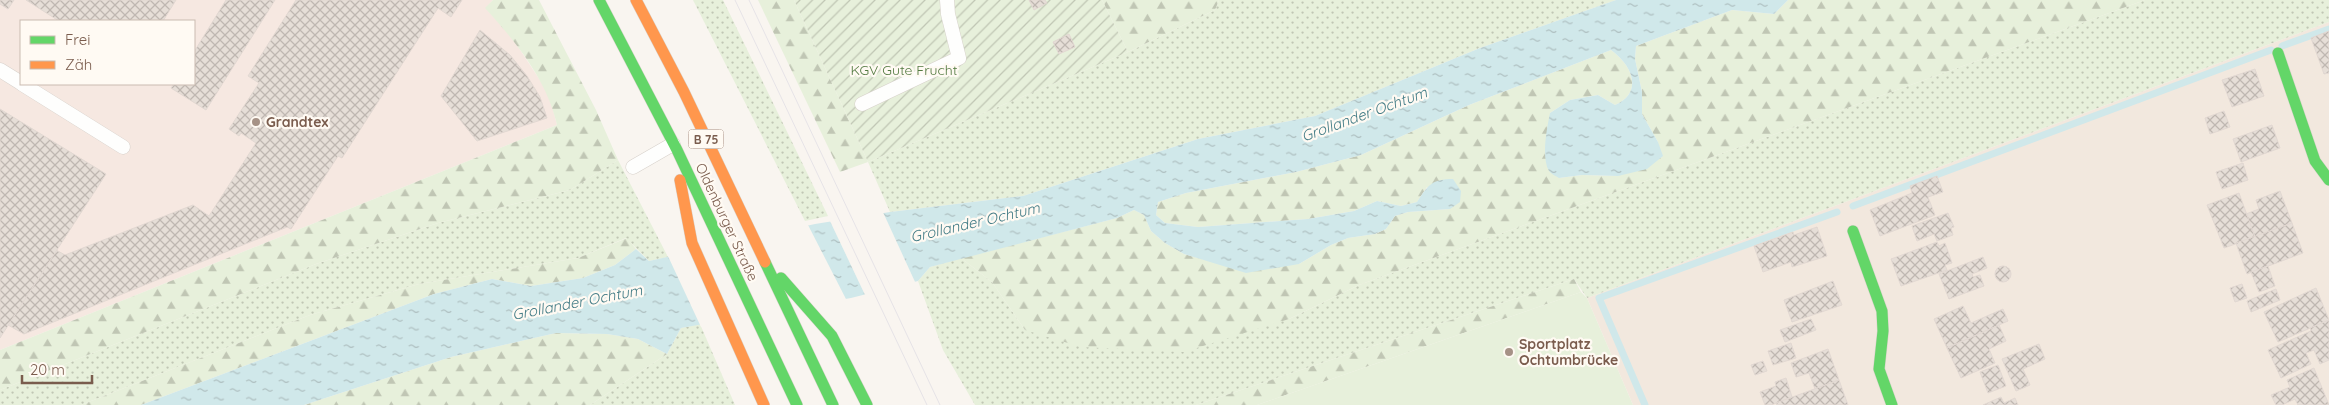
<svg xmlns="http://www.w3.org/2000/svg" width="2329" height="405" font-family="Quicksand,sans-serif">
<defs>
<pattern id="grass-dots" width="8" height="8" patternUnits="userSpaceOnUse" patternTransform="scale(1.25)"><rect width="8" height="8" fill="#e7f0db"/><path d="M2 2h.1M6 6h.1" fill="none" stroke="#c0c6b4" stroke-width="1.8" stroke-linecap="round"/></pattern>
<pattern id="forest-firs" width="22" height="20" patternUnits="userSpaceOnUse" patternTransform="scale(1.25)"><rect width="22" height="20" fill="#e7f0db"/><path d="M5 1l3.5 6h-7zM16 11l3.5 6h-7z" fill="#c0c6b4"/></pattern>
<pattern id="garden-furrows" width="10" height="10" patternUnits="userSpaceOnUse" patternTransform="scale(1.25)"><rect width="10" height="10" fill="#e7f0db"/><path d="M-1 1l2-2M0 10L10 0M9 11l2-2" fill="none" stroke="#c0c6b4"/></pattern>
<pattern id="water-ripples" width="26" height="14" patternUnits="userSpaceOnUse" patternTransform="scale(1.25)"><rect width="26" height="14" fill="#d0e8ea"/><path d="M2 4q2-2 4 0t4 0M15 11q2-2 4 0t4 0" fill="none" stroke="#aebfc0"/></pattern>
<pattern id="building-cross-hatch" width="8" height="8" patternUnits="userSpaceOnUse" patternTransform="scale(1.25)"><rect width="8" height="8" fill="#e6ded7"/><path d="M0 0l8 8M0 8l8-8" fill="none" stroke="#bfb7b1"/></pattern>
</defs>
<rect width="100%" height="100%" fill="#f9f5f0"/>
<path fill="#f2e8de" d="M2329,22V405H1633L1587,298Z"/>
<path fill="#f6e8e1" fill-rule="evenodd" d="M0,0H493L486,8L513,39L549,94L557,125L0,350ZM21,21H194V84H21Z"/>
<g fill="url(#grass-dots)">
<path d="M693,0H723L828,216L805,221Z"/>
<path d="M1219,0H1616L1480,48L1315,116L1198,139L1023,196L890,212L868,162L1128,52L1215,10Z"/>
<path d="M2145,0H2329V22L1587,298L1574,279L1196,405H975L943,350L918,281L930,267L961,258L992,282L1025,330L1289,319L1359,285Z"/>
<path d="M618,160L668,257L649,261L626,238L578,258L419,284L310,315L81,405H0V390L316,264L438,223L570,190Z"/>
<path d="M700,324L735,405H590L667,354L681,328Z"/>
</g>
<g fill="url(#forest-firs)">
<path d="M493,0H539L596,110L618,160L570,190L438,223L316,264L0,390V350L557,125C547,80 516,42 485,8Z"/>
<path d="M758,0H794L868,162L840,172Z"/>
<path d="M1102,0H1219L1215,10L1128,52Z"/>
<path d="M1788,0H2145L1359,285L1289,319L1184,352L1081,347L1025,330L992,282L961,258L1117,218L1134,210L1144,215L1151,231L1165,243L1184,254L1205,260L1299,264L1331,245L1348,238L1375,234L1386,229L1395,216L1408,212L1450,209L1427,187L1417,202L1401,206L1377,201L1354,211L1308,219L1198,227L1165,223L1156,215L1158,202L1186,193L1296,172L1361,155L1469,105L1611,50C1632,65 1644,92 1615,105L1598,95L1570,100L1550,113L1559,178L1582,175L1618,176L1658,142L1642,114V92L1635,59L1636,46L1732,10L1774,14Z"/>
<path d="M627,238L636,249L615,265L583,278L531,286L492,279L434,294L141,405H81L310,315L419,284L578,258Z"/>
<path d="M1574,279L1581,292L1257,405H1196Z"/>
<path d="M556,333L607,334L638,339L667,354L590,405H304L451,357Z"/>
</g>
<path fill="url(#garden-furrows)" d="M794,0H1102L1128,52L868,162Z"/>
<path fill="#e7f0db" d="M1581,292L1587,298L1633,405H1257Z"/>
<path fill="url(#water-ripples)" d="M1616,0H1788L1774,14L1732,10L1636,46L1635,59L1642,92V114L1658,142L1663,156L1647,169L1618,176L1582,175L1559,178C1556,176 1551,174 1549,171C1541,157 1547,128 1550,113L1570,100L1598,95L1615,105C1644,92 1632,65 1611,50L1469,105L1361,155L1296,172L1186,193L1158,202L1156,215L1165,223L1198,227L1308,219L1354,211L1377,201L1401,206L1417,202C1428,185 1432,179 1453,179L1461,191L1460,202L1450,209L1408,212L1395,216L1386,229L1375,234L1348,238L1331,245L1299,264L1246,273L1184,254L1165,243L1151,231L1144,215L1134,210L1117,218L930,267L918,281L851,298L681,328L667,354L638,339L607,334L556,333L451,357L304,405H141L434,294L492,279L531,286L583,278L615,265L636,249L649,261L815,224L890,212L1023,196L1198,139L1315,116L1480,48Z"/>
<g fill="#f9f5f0">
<path d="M882,210L916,284L866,297L829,219Z"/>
<path d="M807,223L847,301L701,327L667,254Z"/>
</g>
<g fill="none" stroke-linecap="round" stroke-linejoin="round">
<g stroke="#d0e8ea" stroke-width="7">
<path d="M2282,46L2329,29"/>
<path d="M1853,206L2271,50"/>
<path d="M1645,405L1599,298L1837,212"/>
</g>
</g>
<g fill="url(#building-cross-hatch)" stroke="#e2d8d2">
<path d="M0,0H14L8,9L0,4Z"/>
<path d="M26,0H176L163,21H59Z"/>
<path d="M226,0H275L206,110L171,88L174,84H194V52Z"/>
<path d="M296,0H462L451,17L438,8L342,158L338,156L291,229L287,227L24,334L8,325L56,250L65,255L193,205L209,216L256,143L241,133L239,136L229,129L259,83L248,76Z"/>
<path d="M1029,0H1045L1047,3L1034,10Z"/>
<path d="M480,30L510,55L527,76L540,97L547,118L477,141L441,96Z"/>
<path d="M2329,31V73L2324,74L2311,38Z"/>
<path d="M1069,34L1075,47L1059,54L1053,42Z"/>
<path d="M2255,69L2264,96L2232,107L2222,80Z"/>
<path d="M0,109L106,174L0,338Z"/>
<path d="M2224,111L2230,127L2210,134L2205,118Z"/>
<path d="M2272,125L2280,148L2241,162L2233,139Z"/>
<path d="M2243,163L2248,180L2222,189L2216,172Z"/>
<path d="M1937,176L1943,192L1928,197L1935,215L1880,236L1870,210L1912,193L1910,186Z"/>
<path d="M2280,191L2292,223L2255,237L2246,214L2259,209L2256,200Z"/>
<path d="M2239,193L2255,237L2224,248L2207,205Z"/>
<path d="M1948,213L1954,227L1951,228L1953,235L1937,241L1934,234L1917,241L1912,226Z"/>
<path d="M2292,223L2303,253L2247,274L2236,243Z"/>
<path d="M1817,227L1827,256L1792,267L1791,262L1763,272L1754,246L1793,232L1794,235Z"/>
<path d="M1937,242L1939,246L1945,243L1952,263L1945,265L1947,270L1901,286L1891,259Z"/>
<path d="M1983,257L1987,268L1972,274L1973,277L1980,275L1984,286L1949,299L1939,274Z"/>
<path d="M2268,266L2275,286L2259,292L2251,272Z"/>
<circle cx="2003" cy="274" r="8"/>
<path d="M1833,281L1842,305L1792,322L1784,300Z"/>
<path d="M2242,284L2247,298L2235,302L2230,288Z"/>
<path d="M2316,288L2329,320L2278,342L2264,312Z"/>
<path d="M2276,289L2280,300L2251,312L2247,301Z"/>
<path d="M1963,306L1971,323L2003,309L2008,321L1947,348L1934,319Z"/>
<path d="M1811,319L1816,330L1785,342L1780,330Z"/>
<path d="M2329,320V360L2320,364L2314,350L2306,353L2311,364L2281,378L2268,350L2311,331L2310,328Z"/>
<path d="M1999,325L2006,341L1989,349L1995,363L1961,378L1947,348Z"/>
<path d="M1791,343L1796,358L1773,365L1768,351Z"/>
<path d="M2039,344L2045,359L2023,369L2030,385L2016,391L2002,359Z"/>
<path d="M1828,349L1839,380L1815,389L1809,373L1796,377L1791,363Z"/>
<path d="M1763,361L1767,371L1755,375L1751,365Z"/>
<path d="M1998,365L2006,386L1988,393L1980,372Z"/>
<path d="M2314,368L2329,405H2298L2295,399L2282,405H2276L2271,395L2290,387L2287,380Z"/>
<path d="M1786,378L1792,397L1771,405H1765L1760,392L1776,386L1775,382Z"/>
<path d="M1839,380L1848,405H1777L1776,403Z"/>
<path d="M2001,397L2004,403L2015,398L2018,405H1983Z"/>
</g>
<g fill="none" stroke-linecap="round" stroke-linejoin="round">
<g stroke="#d7d1cb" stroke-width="15">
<g id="lane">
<path d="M0,70L21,83"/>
<path d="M22,84L123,147"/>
<path d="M862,104L959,58L948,14L947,0"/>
<path d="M633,167L673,144"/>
</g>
</g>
<g stroke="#d9d2cb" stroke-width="12">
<g id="fast">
<path d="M599,0L677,150L797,405"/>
<path d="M2278,53L2315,161L2329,180"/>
<path d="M1853,231L1882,311L1883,331L1879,369L1892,405"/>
<path d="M765,262L833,405"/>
<path d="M781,278L832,336L867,405"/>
</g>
</g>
<g stroke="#d9d2cb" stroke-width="12">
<g id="slow">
<path d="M636,0L684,92L765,262"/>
<path d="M680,180L692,243L764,405"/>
</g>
</g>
<use href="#lane" stroke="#fefefd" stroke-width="14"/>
<use href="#fast" stroke="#63d668" stroke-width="11"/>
<use href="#slow" stroke="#ff974d" stroke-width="11"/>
<g stroke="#e6e3e7" stroke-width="1">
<path d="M735,0L927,405"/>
<path d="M749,0L940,405"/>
</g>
</g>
<g fill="#a69286" stroke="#fffaf3" stroke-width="2">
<circle cx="256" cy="122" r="5"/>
<circle cx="1509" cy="352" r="5"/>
</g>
<g text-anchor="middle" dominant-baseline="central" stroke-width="4.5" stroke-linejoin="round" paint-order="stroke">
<rect fill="#fffaf3" stroke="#a28b7f" stroke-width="1" x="688.5" y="129.5" width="35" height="19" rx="4"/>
<g font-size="12" font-weight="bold" fill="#7a5c4d">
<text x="706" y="139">B 75</text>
</g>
<g font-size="14" fill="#537a41" stroke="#fffaf3">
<text x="904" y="70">KGV Gute Frucht</text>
</g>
<g font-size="14" font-weight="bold" fill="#7a5c4d" stroke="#fffaf3" text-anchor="start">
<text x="266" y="122">Grandtex</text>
<text x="1519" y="344">Sportplatz<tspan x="1519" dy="16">Ochtumbrücke</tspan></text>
</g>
<g font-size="14" fill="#7a5c4d" stroke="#fffaf3">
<text transform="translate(727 222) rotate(65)">Oldenburger Straße</text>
</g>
<g font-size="15" font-style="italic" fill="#437c86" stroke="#fffaf3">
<text transform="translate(1364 114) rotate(-20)">Grollander Ochtum</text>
<text transform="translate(975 222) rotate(-13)">Grollander Ochtum</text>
<text transform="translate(577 302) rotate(-11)">Grollander Ochtum</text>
</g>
</g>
<rect x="20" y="20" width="175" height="65" fill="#fffaf3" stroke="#cabbb1"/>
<rect x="30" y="36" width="25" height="8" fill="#63d668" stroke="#cabbb1"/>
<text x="65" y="45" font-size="15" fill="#7a5c4d">Frei</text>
<rect x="30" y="61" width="25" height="8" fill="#ff974d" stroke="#cabbb1"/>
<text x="65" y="70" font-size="15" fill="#7a5c4d">Zäh</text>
<path d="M22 375v8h70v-8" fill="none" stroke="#7a5c4d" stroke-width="2.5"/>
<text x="30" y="375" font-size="15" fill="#7a5c4d" stroke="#fffaf3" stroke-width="4" paint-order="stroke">20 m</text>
</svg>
